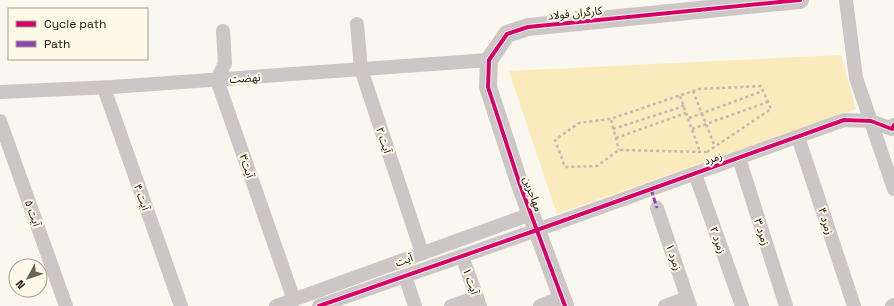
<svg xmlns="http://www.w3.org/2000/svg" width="894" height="306" font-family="'Space Grotesk','Noto Sans Arabic',sans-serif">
<rect width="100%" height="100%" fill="#faf7ee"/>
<path fill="#fbeabb" d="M841,55L856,109L557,214L509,71Z"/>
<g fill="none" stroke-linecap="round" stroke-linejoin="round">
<g stroke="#bebbb7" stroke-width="2.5" stroke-dasharray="3 3" stroke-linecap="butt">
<path d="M693,91L715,147"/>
<path d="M680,96L700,152"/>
<path d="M689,118L763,91"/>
<path d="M611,120L619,150"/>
<path d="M613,129L684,106"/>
<path d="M692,129L768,102"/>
<path d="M616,138L686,113"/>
<path d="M707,152L771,109L761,86L699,89L610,119L579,123L555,140L565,167L597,166L619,150L707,152L708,155"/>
</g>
<g stroke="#ccc7c6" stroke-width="14">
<path d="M846,0L856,78L894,189"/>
<path d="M357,24L361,69L422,253"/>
<path d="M223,31L225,63L217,80L294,300"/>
<path d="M104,88L181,306"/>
<path d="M0,92L112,87L489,60"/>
<path d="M0,121L66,306"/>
<path d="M798,137L854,306"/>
<path d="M739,158L786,306"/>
<path d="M695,174L742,306"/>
<path d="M657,208L690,306"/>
<path d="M462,256L480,306"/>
<path d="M405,276L415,306"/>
<path d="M276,306L531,214"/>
<path d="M319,306L537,230L844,120L871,121L892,129L894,125"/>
<path d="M451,306L477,297"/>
<path d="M540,306L562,297"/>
<path d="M665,306L687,298"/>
<path d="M892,306L894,305"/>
</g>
<path stroke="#ccc7c6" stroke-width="18" d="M565,306L519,182L488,87L489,60L507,34L528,27L800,0"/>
<path stroke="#8e44ad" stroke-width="3" stroke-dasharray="6 3" stroke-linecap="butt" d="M651,189L657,208"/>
<g stroke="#fff9e9" stroke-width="6">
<g id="cycleway">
<path d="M319,306L537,230L844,120L871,121L892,129L894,125"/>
<path d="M565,306L519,182L488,87L489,60L507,34L528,27L800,0"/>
</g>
</g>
<use href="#cycleway" stroke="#d6006c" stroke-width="4"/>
</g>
<g text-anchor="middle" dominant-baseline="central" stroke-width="4" stroke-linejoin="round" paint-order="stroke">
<g font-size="11" fill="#19150c" stroke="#fff9e9">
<text transform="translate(575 13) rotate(-6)">کارگران فولاد</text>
<text transform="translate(245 78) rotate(-4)">نهضت</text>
<text transform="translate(384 140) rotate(72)">آیت ۲</text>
<text transform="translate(713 158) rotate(-20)">زمرد</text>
<text transform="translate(247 166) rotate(71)">آیت۳</text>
<text transform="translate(533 194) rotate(70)">مهاجرین</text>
<text transform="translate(142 197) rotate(71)">آیت ۴</text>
<text transform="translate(33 213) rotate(71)">آیت ۵</text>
<text transform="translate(826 221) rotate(72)">زمرد ۴</text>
<text transform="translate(762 232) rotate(72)">زمرد ۳</text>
<text transform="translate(718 240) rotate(71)">زمرد ۲</text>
<text transform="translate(674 257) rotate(71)">زمرد ۱</text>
<text transform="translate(404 260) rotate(-20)">آیت</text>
<text transform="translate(471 281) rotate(71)">آیت ۱</text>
</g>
</g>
<rect x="8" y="8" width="140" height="52" fill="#fff9e9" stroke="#a39e91"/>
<rect x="16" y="21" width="20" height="6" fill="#d6006c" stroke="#a39e91"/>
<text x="44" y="28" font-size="12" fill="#19150c">Cycle path</text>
<rect x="16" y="41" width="20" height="6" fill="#8e44ad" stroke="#a39e91"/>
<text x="44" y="48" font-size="12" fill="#19150c">Path</text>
<g transform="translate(28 278) rotate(230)"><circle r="19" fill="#fff9e9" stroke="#a39e91"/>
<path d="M0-3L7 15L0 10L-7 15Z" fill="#68645b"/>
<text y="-6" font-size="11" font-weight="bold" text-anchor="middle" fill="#19150c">N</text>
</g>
</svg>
